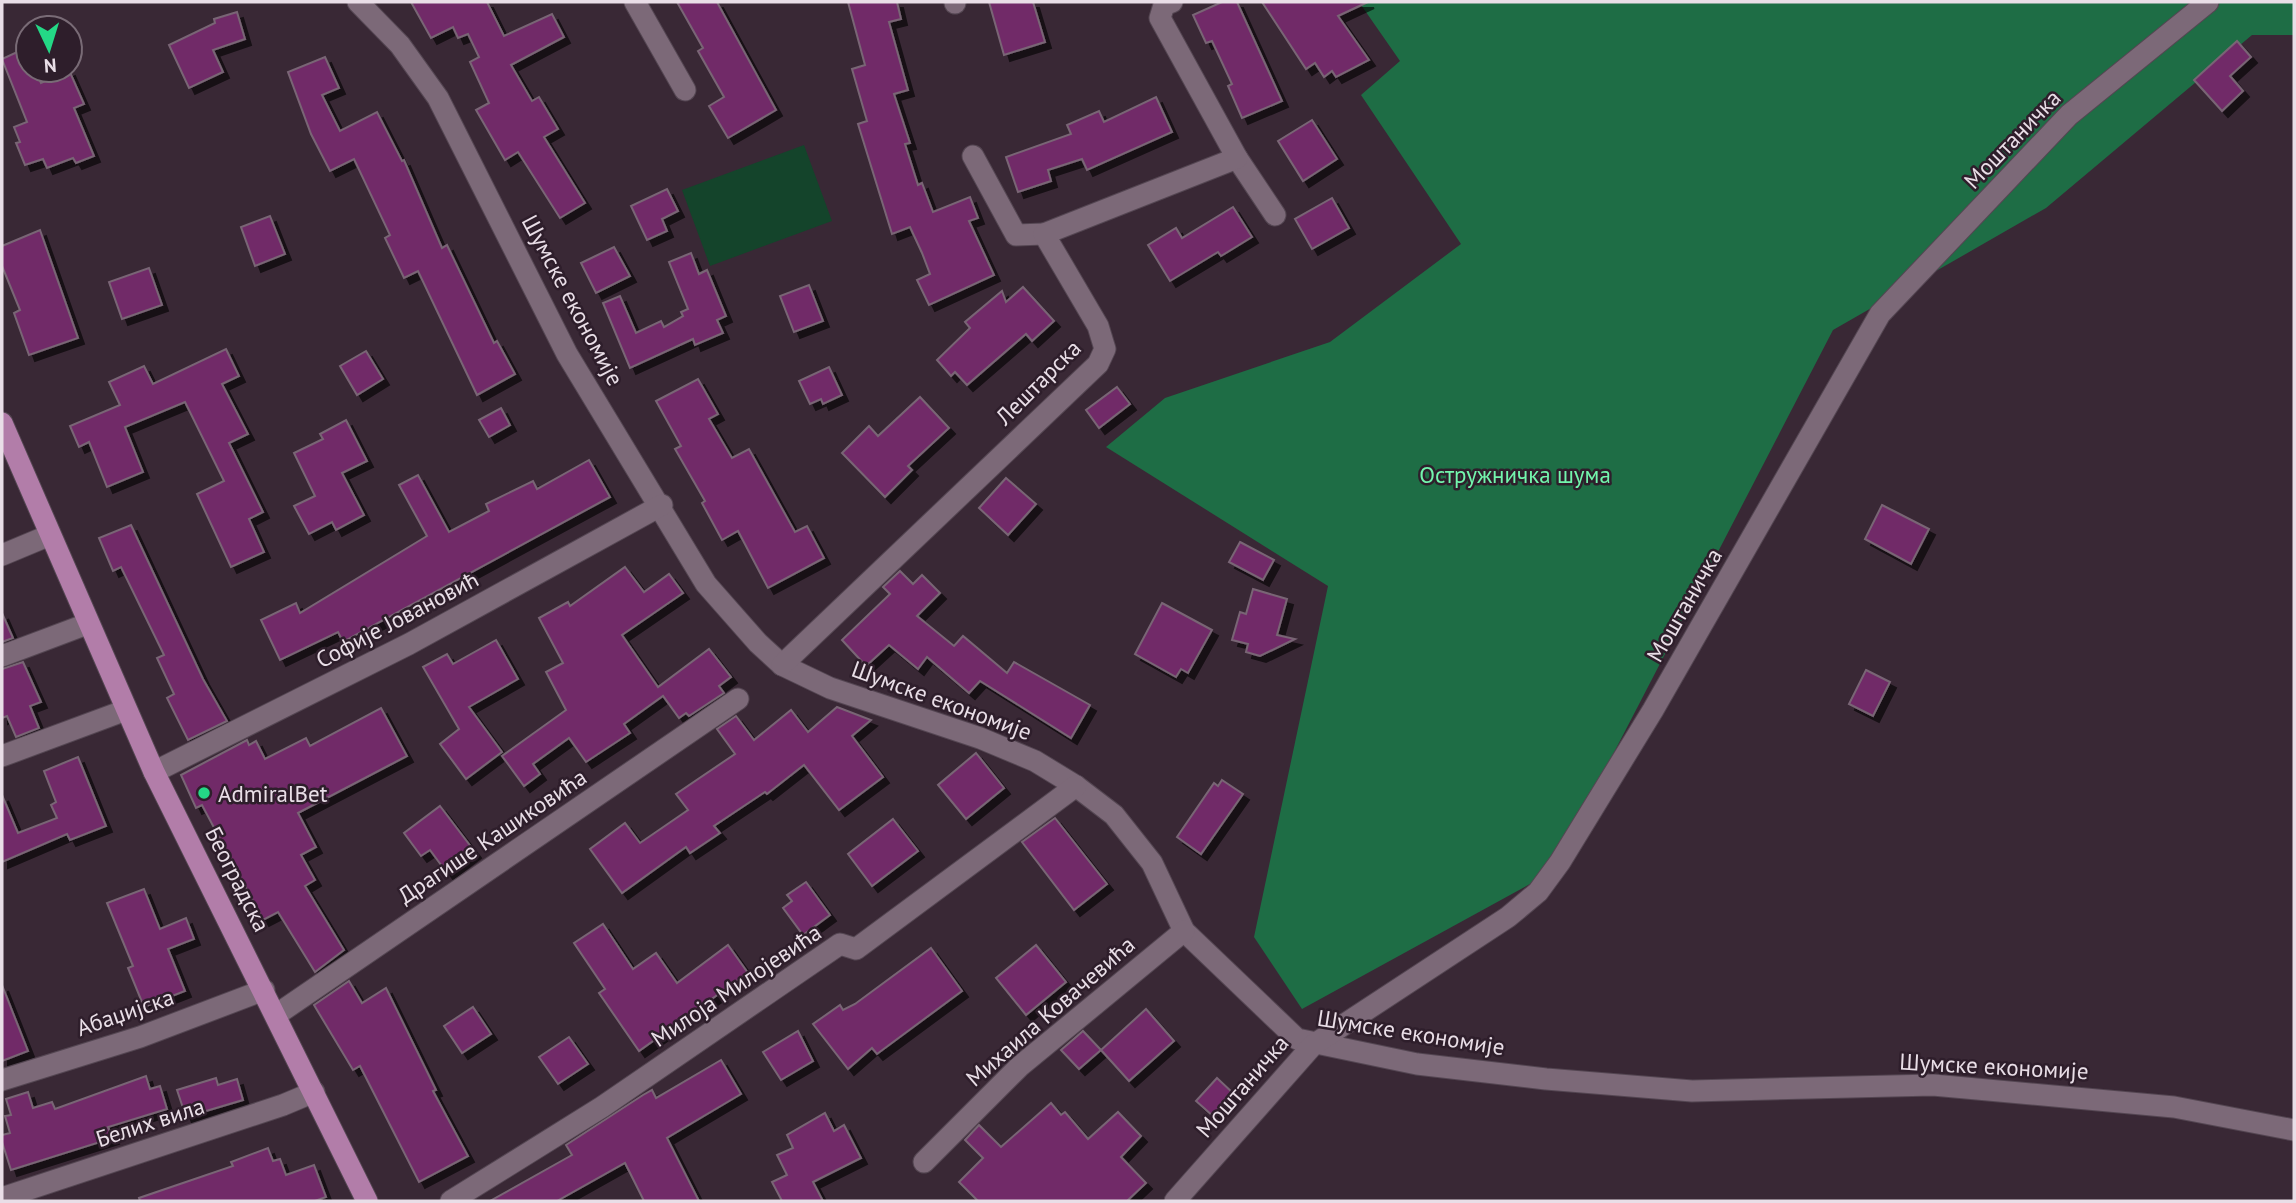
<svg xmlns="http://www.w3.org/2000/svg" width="2296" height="1203" font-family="'PT Sans',sans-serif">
<defs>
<filter id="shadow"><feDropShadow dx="6" dy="6" stdDeviation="0" flood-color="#0009"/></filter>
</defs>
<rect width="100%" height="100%" fill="#392835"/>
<path fill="#14442b" d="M804,145L832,221L710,266L682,190Z"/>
<path fill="#1e6d45" d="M1359,2H2294V35H2252L2046,208L1833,330L1552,872L1302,1009L1254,937L1328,586L1106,447L1165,398L1330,342L1461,244L1361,95L1400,61Z"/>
<g fill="#712c68" stroke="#796575" stroke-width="2" filter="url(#shadow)">
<path d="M411,2H487L504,36L552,14L564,37L511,65L532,101L539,97L558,129L544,137L585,203L560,218L518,152L505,160L476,110L489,103L470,62L479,57L468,34L458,38L453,27L431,38Z"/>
<path d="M677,2H717L776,110L728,138L709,106L724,97L698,51L703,48Z"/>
<path d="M848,2H897L901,19L889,22L908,90L894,94L910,143L905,144L918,185L922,183L933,212L970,197L978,218L969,221L994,275L929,305L917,280L930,274L922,253L910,227L892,234L858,124L867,121L852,69L865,65Z"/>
<path d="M989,2H1033L1045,42L1004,55Z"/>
<path d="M1222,2H1237L1282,101L1242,118L1228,86L1232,84L1212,41L1206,43L1193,15Z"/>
<path d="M1262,2H1368L1338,16L1369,60L1336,77L1332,71L1324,77L1315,63L1306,69Z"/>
<path d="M237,12L245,39L213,50L223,72L189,88L169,45L215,23L214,19Z"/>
<path d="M2237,41L2251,57L2230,76L2243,91L2222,111L2194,80Z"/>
<path d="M28,47V70H35L41,83L69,70L84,104L74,108L94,156L76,163L73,158L47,168L43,159L25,165L16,143L20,142L14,127L27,122L2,59Z"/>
<path d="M325,57L339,88L322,95L340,131L377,112L402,161L404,160L442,248L447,245L494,343L497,341L515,374L477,395L418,271L404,278L385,238L390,235L354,159L330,171L311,134L288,72Z"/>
<path d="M1156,97L1172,132L1087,170L1082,159L1048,170L1051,181L1018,192L1006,157L1071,134L1067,125L1099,111L1104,122Z"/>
<path d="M1312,120L1337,159L1303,181L1278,141Z"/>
<path d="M667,189L678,211L662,219L667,231L647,240L631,206Z"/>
<path d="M1332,198L1349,228L1312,249L1295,219Z"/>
<path d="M1233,207L1252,237L1221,256L1218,252L1170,281L1148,245L1176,228L1182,238Z"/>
<path d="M270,216L285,254L255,266L241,227Z"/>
<path d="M40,230L78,338L29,355L14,313L20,310L2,266V246Z"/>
<path d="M614,247L630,276L596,293L581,263Z"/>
<path d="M691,253L699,274L707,270L726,316L717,320L723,333L695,345L693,339L630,368L603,303L620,296L636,333L661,321L664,327L683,316L681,312L688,309L669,262Z"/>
<path d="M149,268L162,305L122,319L109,282Z"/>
<path d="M809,285L823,321L794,332L780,296Z"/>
<path d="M1023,287L1054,321L1032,341L1026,334L967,385L955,372L951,376L937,360L970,328L965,322L1002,291L1006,302Z"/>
<path d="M226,349L239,376L222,384L248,434L229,443L263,512L249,519L264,552L231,567L197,494L224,481L185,402L125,427L143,472L107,487L89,442L79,447L70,426L120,405L109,382L144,366L153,384Z"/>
<path d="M366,351L383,379L357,395L340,366Z"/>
<path d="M829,367L842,395L823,404L821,399L810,404L799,381Z"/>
<path d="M698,379L718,414L709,419L732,458L749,449L795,532L807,526L824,558L768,588L738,531L722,540L702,503L705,501L675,449L681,446L656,401Z"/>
<path d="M1117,387L1130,404L1099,428L1086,410Z"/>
<path d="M920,397L949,428L908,466L912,470L885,497L842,453L869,426L878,436Z"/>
<path d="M501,408L510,425L489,437L479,420Z"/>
<path d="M346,420L367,461L342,473L364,515L336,530L332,522L309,534L294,506L315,496L294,453L323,439L320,434Z"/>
<path d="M589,460L610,497L343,642L338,632L280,660L261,620L296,603L300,613L427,536L399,485L418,475L449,532L489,511L486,504L533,481L537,489Z"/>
<path d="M1006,478L1036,504L1008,535L979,508Z"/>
<path d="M1882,505L1929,529L1911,564L1865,539Z"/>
<path d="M131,525L203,679L227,721L188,740L167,698L174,694L157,658L164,655L121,567L113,571L99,538Z"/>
<path d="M1240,542L1274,560L1263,580L1229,562Z"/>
<path d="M625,567L644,592L669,574L683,593L622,635L658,687L709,649L731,677L719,686L724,693L689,716L686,713L679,718L663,696L624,724L630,733L586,762L569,738L533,764L540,774L524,786L502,756L566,710L546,672L563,663L539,618L568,602L570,606Z"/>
<path d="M900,571L913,584L922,575L940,593L917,616L954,646L963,636L1007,673L1014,662L1090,705L1071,738L980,681L969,693L927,657L918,669L889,645L866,666L842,640L890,594L883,587Z"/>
<path d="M1253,589L1287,599L1277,635L1295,639L1260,656L1246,652L1248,644L1232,640L1240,612L1246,614Z"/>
<path d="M1162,603L1212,630L1188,673L1181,669L1176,677L1135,654Z"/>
<path d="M2,613L13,638L2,642Z"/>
<path d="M496,640L518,679L469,707L502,752L466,779L440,744L459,729L423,667L447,654L453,664Z"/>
<path d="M23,662L41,702L30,706L39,728L16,737L7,716L2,718V669Z"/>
<path d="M1866,670L1890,682L1873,716L1849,704Z"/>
<path d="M837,707L871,720L852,736L883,777L839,810L804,765L767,794L765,792L714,826L720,833L690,853L686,847L622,893L590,849L625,823L640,843L688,810L676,794L735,754L717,729L736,716L754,740L791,710L808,732Z"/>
<path d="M381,708L407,756L298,813L316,847L301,855L315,880L305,886L344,950L315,972L278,912L263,920L202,805L196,808L181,775L247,740L249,745L256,741L265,759L306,738L310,746Z"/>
<path d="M976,753L1004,788L966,819L938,785Z"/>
<path d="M78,757L106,826L70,840L67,834L2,862V795L18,833L57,818L51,805L56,802L44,771Z"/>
<path d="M1222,780L1243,794L1201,854L1177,837L1214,783L1218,786Z"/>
<path d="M440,806L475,852L447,873L430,850L421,856L404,833Z"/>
<path d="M1055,818L1107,884L1074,910L1022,842Z"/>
<path d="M893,819L918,851L872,886L848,854Z"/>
<path d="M806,882L830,915L803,935L783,908L792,901L787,895Z"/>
<path d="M144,889L160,929L186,918L194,939L168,949L185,991L144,1007L128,968L133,966L107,903Z"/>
<path d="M603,924L633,969L656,953L677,983L728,945L748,973L639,1051L599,993L605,989L574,943Z"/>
<path d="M1036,945L1066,982L1026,1015L996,978Z"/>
<path d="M931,948L962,991L877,1054L872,1048L848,1069L813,1024L840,1005L843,1010L855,1004Z"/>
<path d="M349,981L362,1003L386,988L436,1090L433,1091L468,1156L419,1182L360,1066L353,1070L314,1005Z"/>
<path d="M2,985L28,1051L2,1061Z"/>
<path d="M473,1007L491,1034L462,1053L444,1026Z"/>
<path d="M1146,1009L1174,1041L1129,1081L1101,1050Z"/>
<path d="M798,1031L813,1061L781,1080L763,1052Z"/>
<path d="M1083,1031L1101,1050L1079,1069L1061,1050Z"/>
<path d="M569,1037L588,1064L558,1084L539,1057Z"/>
<path d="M721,1060L741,1094L667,1138L699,1201H644L625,1163L557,1201H490L572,1155L566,1145L643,1095L652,1090L656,1098Z"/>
<path d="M146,1076L150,1089L160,1086L167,1109L108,1127L113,1138L11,1170L2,1142V1135L10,1133L5,1116L11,1115L6,1099L28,1092L33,1108L52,1102L55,1109Z"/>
<path d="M216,1078L218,1085L237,1079L243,1100L186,1117L177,1090Z"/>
<path d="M1217,1078L1234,1094L1213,1116L1196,1101Z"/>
<path d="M1051,1103L1061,1115L1065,1112L1088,1139L1118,1112L1141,1136L1121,1157L1146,1183L1127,1201H978L959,1182L983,1158L965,1140L979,1125L1001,1147Z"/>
<path d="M825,1113L834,1131L844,1125L861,1158L813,1182L823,1201H782L772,1182L787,1175L777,1155L793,1148L787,1135Z"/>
<path d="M268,1148L273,1161L280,1159L286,1175L314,1165L326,1197L315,1201H140L139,1198L233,1166L231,1162Z"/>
</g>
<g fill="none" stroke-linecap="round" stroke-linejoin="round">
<g stroke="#544652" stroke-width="23">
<g id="minor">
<path d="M358,2L400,45L438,98L567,354L706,584L758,643L782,665L830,688L980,738L1035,761L1076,786L1114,815L1152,863L1184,931L1297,1039L1417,1064L1546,1079L1692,1091L1933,1085L2174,1107L2294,1130"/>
<path d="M635,2L685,90"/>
<path d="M955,2V3"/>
<path d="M973,156L1016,235L1044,234"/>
<path d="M1237,158L1275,215"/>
<path d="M2,555L50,535"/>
<path d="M2,656L87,624"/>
<path d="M782,665L1098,364L1105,349L1098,326L1044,234L1237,158L1160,18L1164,5L1172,2"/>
<path d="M2,756L126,710"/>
<path d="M154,772L409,644L662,505"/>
<path d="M276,1015L738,699"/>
<path d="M2,1080L140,1037L264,990"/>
<path d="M924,1162L1019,1067L1184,931"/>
<path d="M2,1198L283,1105L314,1092"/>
<path d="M451,1201L602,1107L840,944L856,949L1076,786"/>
<path d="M1175,1201L1313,1045L1508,917L1538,892L1560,862L1653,710L1880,314L2069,115L2208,2"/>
</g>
</g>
<g stroke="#544652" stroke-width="23">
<path id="major" d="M2,423L154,772L367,1201"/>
</g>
<use href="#minor" stroke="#7c6978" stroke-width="21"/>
<use href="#major" stroke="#b27da9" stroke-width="21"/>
</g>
<circle fill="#24d886" stroke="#2e1e2b" stroke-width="2.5" cx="204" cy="793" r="7"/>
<g text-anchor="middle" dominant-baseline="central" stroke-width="5" stroke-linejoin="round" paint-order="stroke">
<g font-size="23" fill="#e9dee7" stroke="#2e1e2b">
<text transform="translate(2012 139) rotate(-46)">Моштаничка</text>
<text transform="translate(573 300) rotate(62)">Шумске економије</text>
<text transform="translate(1038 382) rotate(-45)">Лештарска</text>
<text transform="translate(1684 605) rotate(-60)">Моштаничка</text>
<text transform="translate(397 619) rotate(-28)">Софије Јовановић</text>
<text transform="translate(942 700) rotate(20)">Шумске економије</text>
<text transform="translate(492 836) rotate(-34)">Драгише Кашиковића</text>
<text transform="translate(238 879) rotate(63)">Београдска</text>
<text transform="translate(736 985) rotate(-34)">Милоја Милојевића</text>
<text transform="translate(1050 1011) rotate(-41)">Михаила Ковачевића</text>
<text transform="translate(125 1012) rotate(-19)">Абаџијска</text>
<text transform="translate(1411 1032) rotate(9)">Шумске економије</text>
<text transform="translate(1994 1066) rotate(3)">Шумске економије</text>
<text transform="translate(1242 1086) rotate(-49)">Моштаничка</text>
<text transform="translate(150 1122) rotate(-18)">Белих вила</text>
</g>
<g font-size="23" fill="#73f6ad" stroke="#2e1e2b">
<text x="1515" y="474">Остружничка шума</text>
</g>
<g font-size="23" fill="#e9dee7" stroke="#2e1e2b" text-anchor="start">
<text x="218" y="793">AdmiralBet</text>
</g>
</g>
<rect width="2296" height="1203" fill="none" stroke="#e9dee7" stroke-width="7"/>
<g transform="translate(49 49) rotate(176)"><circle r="33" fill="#2e1e2b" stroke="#796b76" stroke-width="2"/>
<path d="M0-5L12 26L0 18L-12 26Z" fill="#24d886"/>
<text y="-10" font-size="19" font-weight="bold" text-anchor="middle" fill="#e9dee7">N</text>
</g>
</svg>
